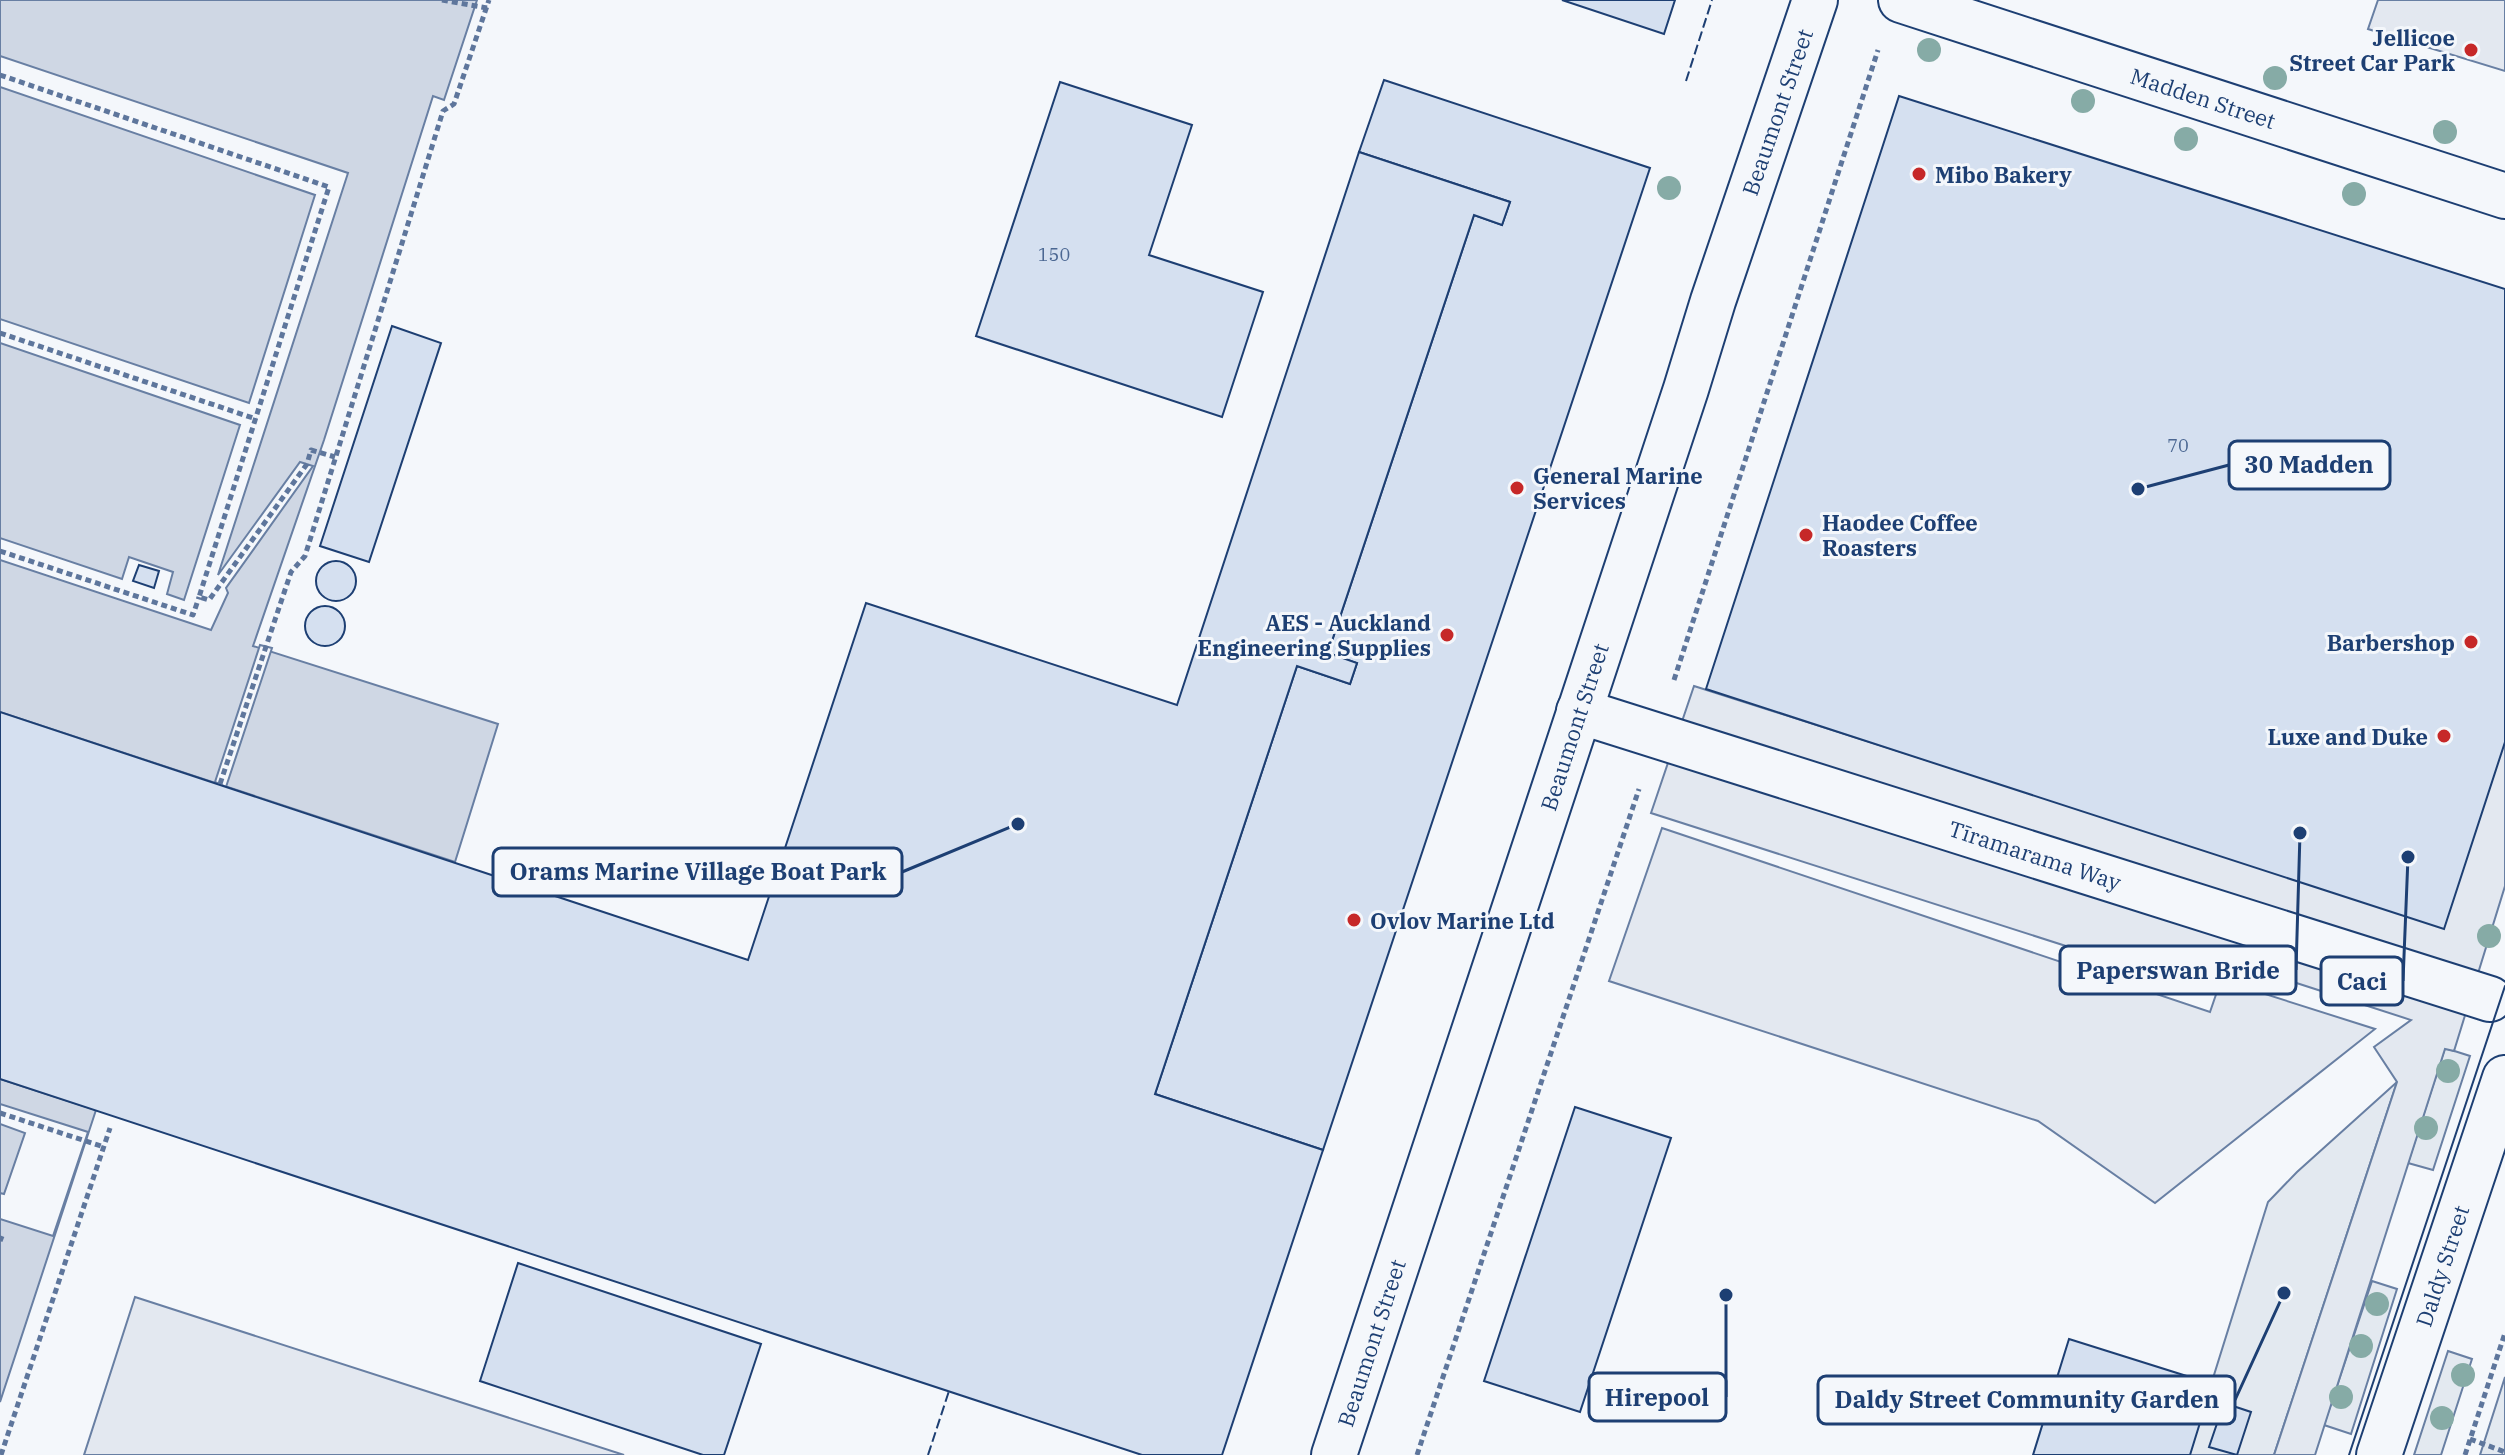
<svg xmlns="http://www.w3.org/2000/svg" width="2505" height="1455" font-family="'IBM Plex Serif',serif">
<rect width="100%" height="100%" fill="#f4f7fb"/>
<g fill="#e3e9f0" stroke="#687fa3" stroke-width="2">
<path d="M2445,1048L2470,1056L2433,1170L2408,1163Z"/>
<path d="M2397,1082L2274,1455H2189L2268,1202L2297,1172Z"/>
<path d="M2372,1281L2397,1289L2351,1434L2324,1425Z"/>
<path d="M2448,1351L2472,1359L2441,1455H2414Z"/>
<path d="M2505,1377V1455H2480Z"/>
</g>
<g fill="#e3e8f0" stroke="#687fa3" stroke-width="2">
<path d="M2378,0H2505V71L2368,29Z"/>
<path d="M1694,686L2177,840L2505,742V886L2454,1051L2445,1049L2315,1455H2274L2397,1082L2374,1047L2411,1020L2213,956L2200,989L1651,813Z"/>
<path d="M1662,828L2210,1012L2221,980L2375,1029L2155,1203L2038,1121L1609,981Z"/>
<path d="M135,1297L624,1455H84Z"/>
</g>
<g fill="#cfd7e4" stroke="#687fa3" stroke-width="2">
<path d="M0,0H477L444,100L433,96L324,440L253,646L498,724L455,862L0,712Z"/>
<path d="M0,1079L96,1110L0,1402Z"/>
</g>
<g fill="#f4f7fb" stroke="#687fa3" stroke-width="2">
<path d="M0,56L348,173L218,575L300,462L313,466L226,588L228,593L211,630L0,560V538L122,579L129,557L173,572L167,594L184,600L240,425L0,343V319L249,403L315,195L0,87Z"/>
<path d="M260,645L272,648L226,787L215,782Z"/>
<path d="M0,1104L88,1132L53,1236L0,1219V1193L4,1194L25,1133L0,1124Z"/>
</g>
<g fill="#d5e0f0" stroke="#1d3f73" stroke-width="2">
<path d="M1562,0H1675L1664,34Z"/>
<path d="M1384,80L1650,168L1323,1150L1155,1094L1297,666L1350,684L1357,663L1328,653L1474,215L1502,225L1510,202L1359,152Z"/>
<path d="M1060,82L1192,125L1149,255L1263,292L1222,417L976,336Z"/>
<path d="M1899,96L2505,289V742L2444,929L1706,689Z"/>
<path d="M1359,152L1510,202L1502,225L1474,215L1328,653L1357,663L1350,684L1297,666L1155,1094L1323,1150L1222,1455H1142L0,1079V712L748,960L866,603L1177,705Z"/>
<path d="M392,326L441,343L369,562L320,546Z"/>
<circle cx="336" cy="581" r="20"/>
<path d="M139,565L159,571L154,588L133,581Z"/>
<circle cx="325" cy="626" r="20"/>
<path d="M1575,1107L1671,1138L1580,1412L1484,1381Z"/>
<path d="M518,1263L761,1344L724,1455H703L480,1381Z"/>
<path d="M2069,1339L2212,1384L2190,1455H2033Z"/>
<path d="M2224,1403L2251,1412L2237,1455L2209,1447Z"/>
</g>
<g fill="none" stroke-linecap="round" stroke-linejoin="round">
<g stroke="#1d3f73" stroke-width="48">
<g id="street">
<path d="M1901,0L2505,196"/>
<path d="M1579,711L2490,999"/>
</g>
</g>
<g stroke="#1d3f73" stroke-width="48">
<g id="secondary">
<path d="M1334,1455L1686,389L1713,301L1815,0"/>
<path d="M2379,1455L2505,1078"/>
</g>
</g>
<g stroke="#5e769c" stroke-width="5" stroke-dasharray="6 4" stroke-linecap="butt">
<path d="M442,0L487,8"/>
<path d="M0,75L329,187L199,597L209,600L307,464L311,450L335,457"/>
<path d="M0,333L256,419"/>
<path d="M0,551L193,615L199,597"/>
<path d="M1674,680L1878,50"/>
<path d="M220,784L291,572L305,556L443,111L454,104L489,0"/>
<path d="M0,1113L104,1147"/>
<path d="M0,1241L2,1236"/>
<path d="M2470,1439L2505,1452"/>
<path d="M1,1455L110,1128"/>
<path d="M1417,1455L1639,789"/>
<path d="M2465,1455L2505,1333"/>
</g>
<use href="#street" stroke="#f4f7fb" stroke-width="44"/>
<use href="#secondary" stroke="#f4f7fb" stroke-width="44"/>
<path stroke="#1d3f73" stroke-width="2" d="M2349,1455L2505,986"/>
<g stroke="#1d3f73" stroke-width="2" stroke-dasharray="10 4" stroke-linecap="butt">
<path d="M1686,81L1712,0"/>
<path d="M928,1455L949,1391"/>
</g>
</g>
<g fill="#86aba6">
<circle cx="1929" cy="50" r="12"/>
<circle cx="2275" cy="78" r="12"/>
<circle cx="2083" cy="101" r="12"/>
<circle cx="2445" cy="132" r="12"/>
<circle cx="2186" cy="139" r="12"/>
<circle cx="1669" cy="188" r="12"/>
<circle cx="2354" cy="194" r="12"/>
<circle cx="2489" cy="936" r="12"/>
<circle cx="2448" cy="1071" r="12"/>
<circle cx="2426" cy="1128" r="12"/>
<circle cx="2377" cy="1304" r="12"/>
<circle cx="2361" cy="1346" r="12"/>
<circle cx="2463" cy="1375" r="12"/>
<circle cx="2341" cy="1397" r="12"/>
<circle cx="2442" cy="1418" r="12"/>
</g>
<g fill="#c62828" stroke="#f4f7fb" stroke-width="3">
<circle cx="2471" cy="50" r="8"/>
<circle cx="1919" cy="174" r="8"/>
<circle cx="1517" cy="488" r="8"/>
<circle cx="1806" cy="535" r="8"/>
<circle cx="1447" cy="635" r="8"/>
<circle cx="2471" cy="642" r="8"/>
<circle cx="2444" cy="736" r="8"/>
<circle cx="1354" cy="920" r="8"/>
</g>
<g text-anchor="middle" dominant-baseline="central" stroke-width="6" stroke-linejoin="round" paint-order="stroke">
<g font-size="18" fill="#4b6792">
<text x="1054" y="254">150</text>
<text x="2178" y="445">70</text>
</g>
<g font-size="22" font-weight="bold" fill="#1d3f73" stroke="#f4f7fb" text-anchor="end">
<text x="2455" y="37">Jellicoe<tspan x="2455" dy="25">Street Car Park</tspan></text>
<text x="1935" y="174" text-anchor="start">Mibo Bakery</text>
<text x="1533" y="475" text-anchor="start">General Marine<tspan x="1533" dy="25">Services</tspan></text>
<text x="1822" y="522" text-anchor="start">Haodee Coffee<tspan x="1822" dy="25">Roasters</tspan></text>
<text x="1431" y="622">AES - Auckland<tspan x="1431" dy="25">Engineering Supplies</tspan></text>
<text x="2455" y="642">Barbershop</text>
<text x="2428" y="736">Luxe and Duke</text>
<text x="1370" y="920" text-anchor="start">Ovlov Marine Ltd</text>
</g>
<g font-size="22" fill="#1d3f73" stroke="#f4f7fb">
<text transform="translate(2203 98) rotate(18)">Madden Street</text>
<text transform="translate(1777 112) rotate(-71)">Beaumont Street</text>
<text transform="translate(1574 727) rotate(-72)">Beaumont Street</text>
<text transform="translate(2035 855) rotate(18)">Tīramarama Way</text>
<text transform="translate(2442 1266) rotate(-72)">Daldy Street</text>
<text transform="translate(1371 1343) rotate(-72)">Beaumont Street</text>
</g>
</g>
<path fill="none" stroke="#1d3f73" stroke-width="3" d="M2138 489L2229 465M1018 824L902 872M2300 833L2296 970M2408 857L2403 981M1726 1295L1726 1397M2284 1293L2235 1400"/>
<g fill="#1d3f73" stroke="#f4f7fb" stroke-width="3">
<circle cx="2138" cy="489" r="8"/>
<circle cx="1018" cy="824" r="8"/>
<circle cx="2300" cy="833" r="8"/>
<circle cx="2408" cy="857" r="8"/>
<circle cx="1726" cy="1295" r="8"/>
<circle cx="2284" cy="1293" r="8"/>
</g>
<g fill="#f4f7fb" stroke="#1d3f73" stroke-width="3">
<rect x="2229" y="441" width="161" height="48" rx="8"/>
<rect x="493" y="848" width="409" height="48" rx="8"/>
<rect x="2060" y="946" width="236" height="48" rx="8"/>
<rect x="2321" y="957" width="82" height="48" rx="8"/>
<rect x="1589" y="1373" width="137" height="48" rx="8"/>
<rect x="1818" y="1376" width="417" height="48" rx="8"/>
</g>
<g font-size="24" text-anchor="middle" font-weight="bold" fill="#1d3f73">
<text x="2309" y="473">30 Madden</text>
<text x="698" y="880">Orams Marine Village Boat Park</text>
<text x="2178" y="979">Paperswan Bride</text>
<text x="2362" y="990">Caci</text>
<text x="1657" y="1406">Hirepool</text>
<text x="2027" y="1408">Daldy Street Community Garden</text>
</g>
</svg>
